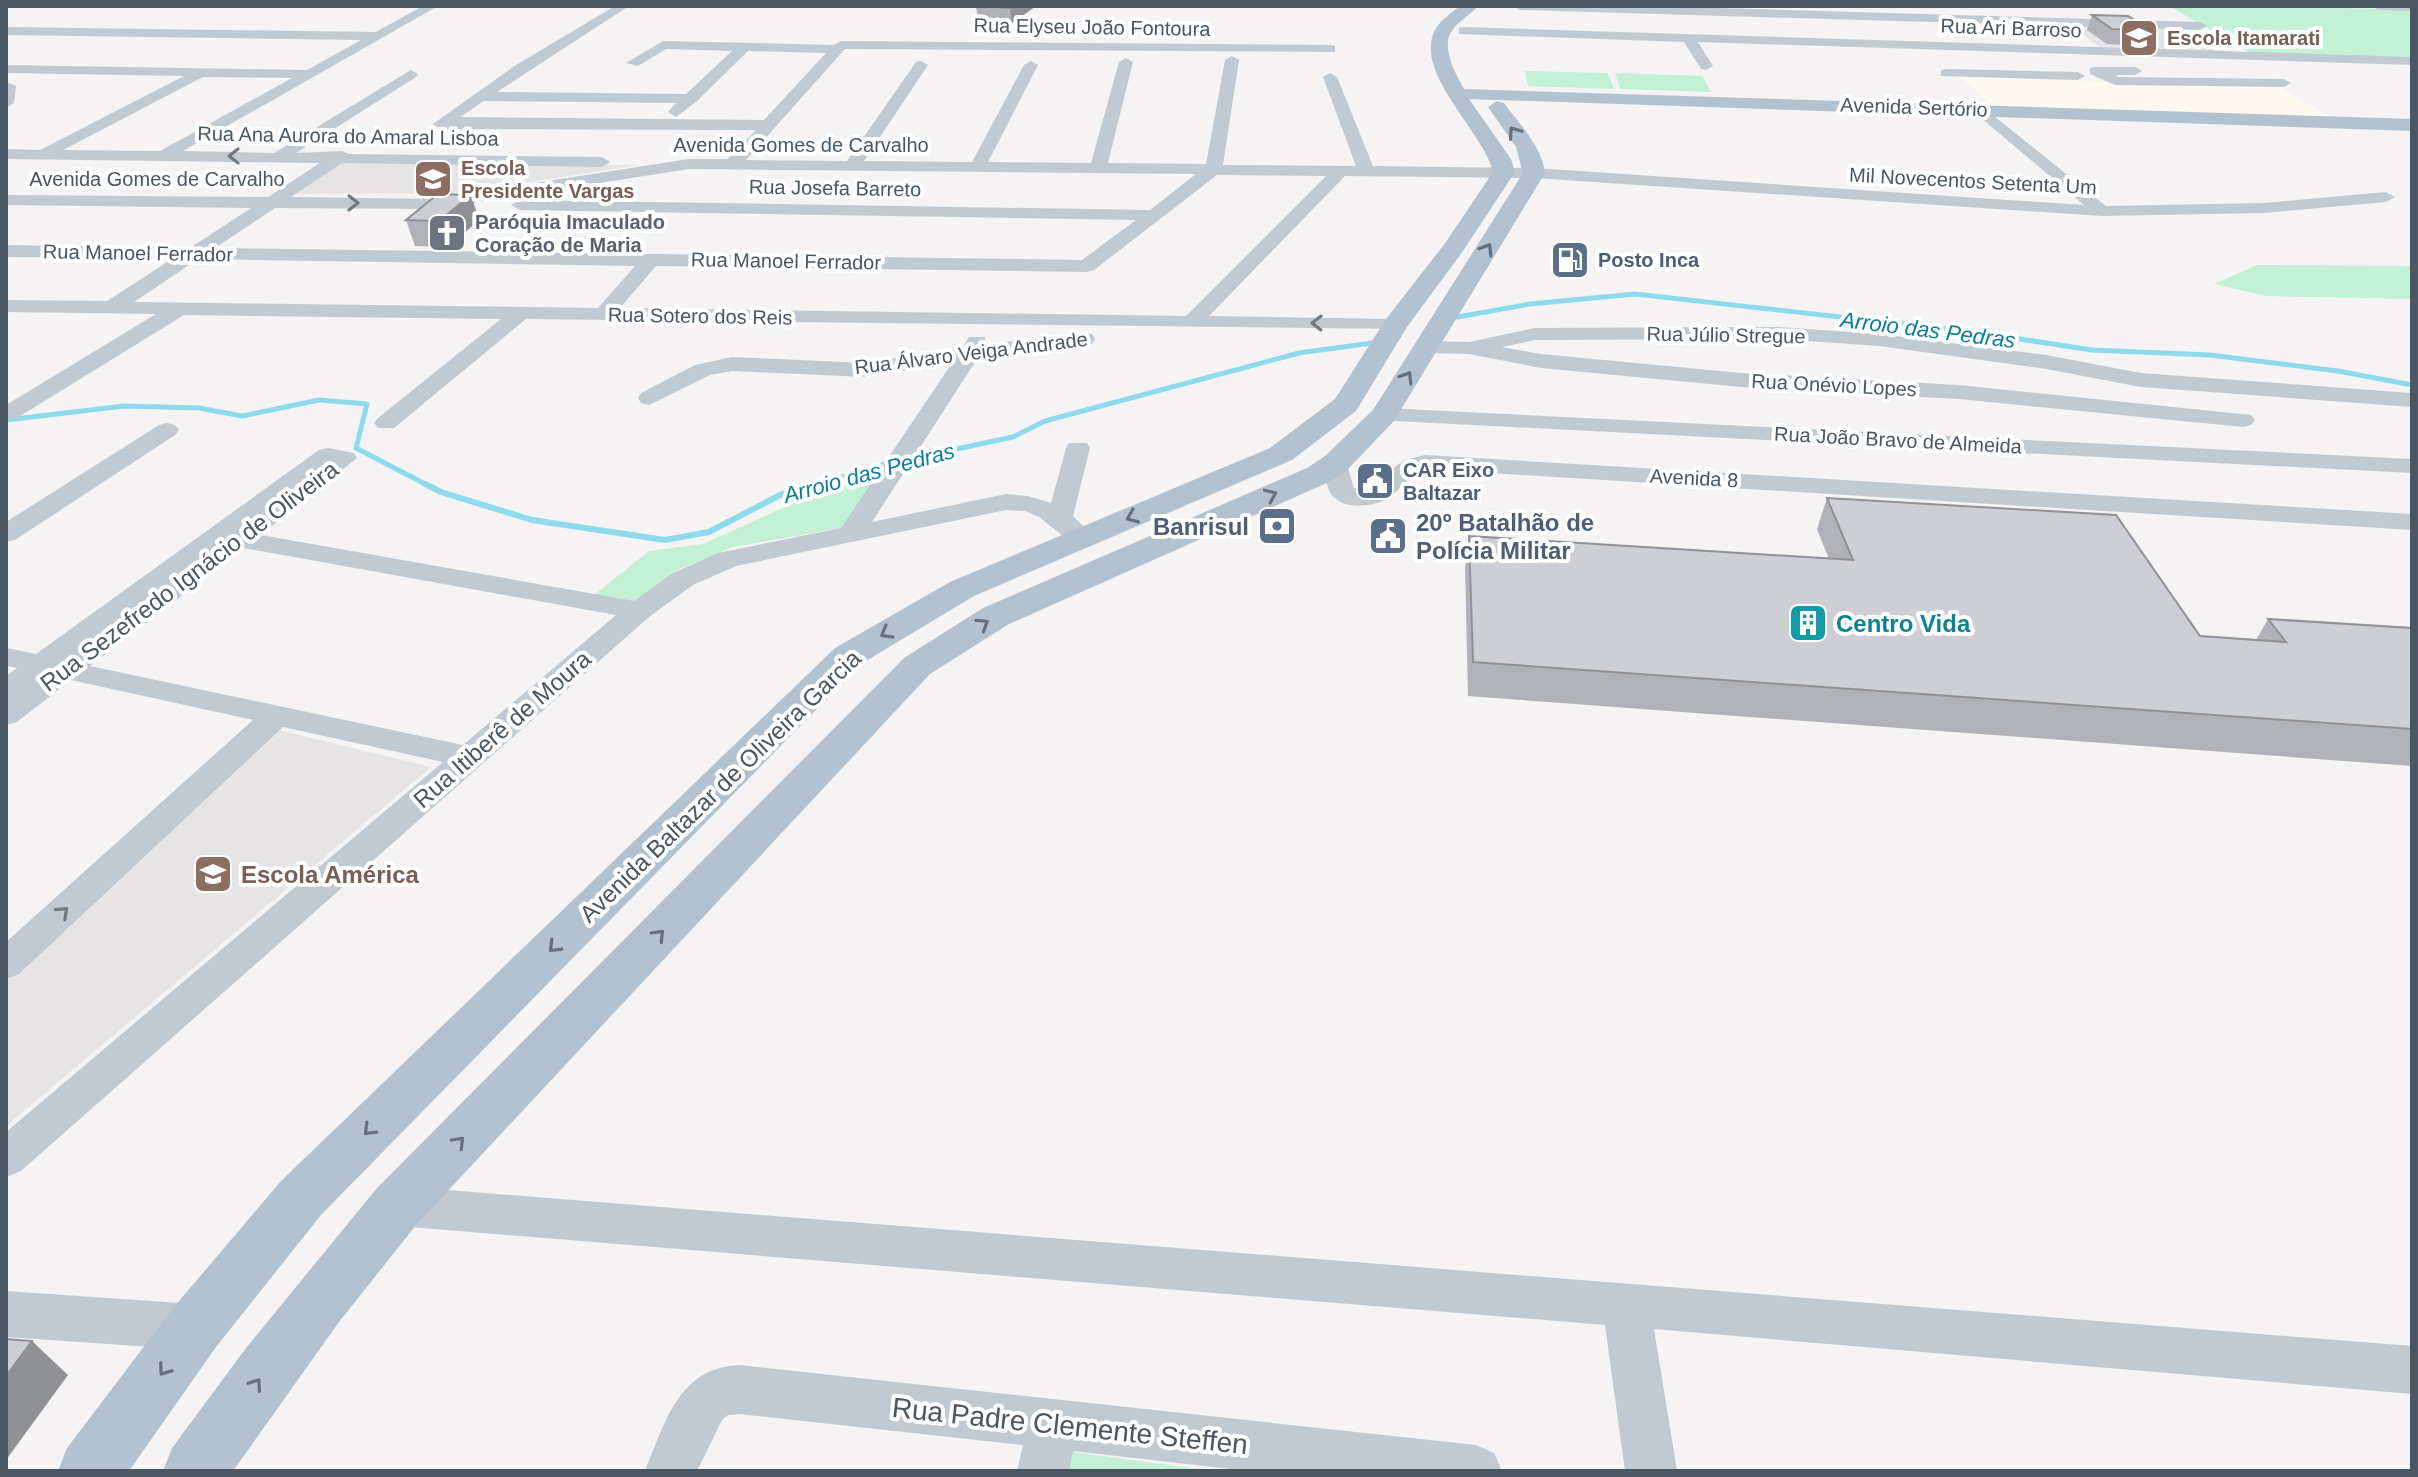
<svg xmlns="http://www.w3.org/2000/svg" width="2418" height="1477" font-family="Helvetica,sans-serif">
<rect width="100%" height="100%" fill="#f5f3f3"/>
<path fill="#fdf9ef" d="M1961,77L2280,87L2332,118L1992,107Z"/>
<g fill="#e6e4e5">
<path d="M2066,23L2171,27L2219,53L2103,49Z"/>
<path d="M341,161L639,165L459,193L297,194Z"/>
<path d="M278,730L431,767L6,1126V981Z"/>
</g>
<g fill="#c3f1d5">
<path d="M2169,6L2412,9V60L2254,55Z"/>
<path d="M1525,71L1608,73L1614,89L1528,86Z"/>
<path d="M1615,73L1702,76L1711,92L1620,89Z"/>
<path d="M2257,265L2412,266V299L2267,296L2214,284Z"/>
<path d="M882,473L841,528L733,547L677,570L636,604L594,595L649,551L703,544L809,496Z"/>
<path d="M1072,1452L1215,1471H1069Z"/>
</g>
<g fill="none" stroke-linecap="round" stroke-linejoin="round">
<g stroke="#90daee" stroke-width="5">
<path d="M1452,318L1530,304L1635,294L1974,332L2092,350L2210,355L2338,371L2412,385"/>
<path d="M6,420L124,406L199,408L242,416L319,400L367,404L356,448L429,486"/>
<path d="M905,460L1013,437L1045,421L1299,353L1372,343"/>
<path d="M812,486L892,462"/>
</g>
<path stroke="#90daee" stroke-width="6" d="M425,484L441,492L532,520L665,540L709,532L780,495L819,484"/>
<g fill="#c1cad2" fill-rule="evenodd">
<path d="M423,6H438L183,151L274,153L411,70L418,74L416,77L296,153L342,151L349,154L602,157L610,162L602,167L342,163L291,197L433,199L689,159H728L756,130L441,129L433,124L516,65L615,6H629L497,92L686,94L732,51L666,49L638,66L626,63L663,41L834,45L841,41L1330,45L1335,46V52L845,49L746,160L847,161L916,62L921,61L928,65L864,161L972,162L1024,65L1031,61L1038,65L988,162L1091,163L1119,62L1126,58L1133,62L1108,163L1206,164L1225,60L1232,56L1239,60L1223,165L1356,166L1323,77L1330,73L1337,77L1373,166L1534,168L2084,205L1974,112L1971,109L1979,104L2106,206L2264,203L2386,192L2395,197L2386,202L2264,213L2102,216L1534,178L1345,176L1209,316L1395,319L1402,321L1405,325L1402,329L526,319L394,428H378L374,423L378,418L501,319L184,315L17,418L6,419V405L156,314L6,312V300L107,301L172,259L6,257V245L190,248L251,208L6,205V195L268,197L320,163L6,159V149L40,150L184,76L6,73V65L307,70L361,40L6,35V27L376,32ZM748,51L826,53L764,120L460,117L484,101L676,103L668,112L676,117L696,102ZM203,77L292,78L160,151L63,150ZM689,169L1196,174L1150,210L520,200L511,205L520,210L1136,220L1082,260L215,248L275,208L433,209ZM1217,175L1326,176L1186,316L620,308L656,266L1087,272L1094,270ZM198,259L635,266L598,308L134,302Z"/>
<path d="M1514,6H1648L2200,22L2207,26L2200,30L1520,10Z"/>
<path d="M2372,6H2412V11L2378,10Z"/>
<path d="M1464,27L2412,57V65L1698,42L1713,66L1706,70L1701,69L1684,42L1459,34V28Z"/>
<path d="M2095,67H2135L2142,71L2135,75H2115L2118,77L2284,79L2291,83L2284,87L2115,85L2090,74V68Z"/>
<path d="M1946,69L2078,72L2085,76L2078,80L1941,76V70Z"/>
<path d="M6,82L16,86L14,103L6,108Z"/>
<path d="M1777,327L1879,334L2046,355L2141,373L2412,393V407L2141,387L2046,369L1879,346L1777,339L1535,340L1502,347L1541,354L1741,373L1959,385L2251,415L2255,420L2251,425L2243,427L1959,399L1741,387L1541,368L1469,354L1426,353L1415,347L1426,341L1469,342L1535,328Z"/>
<path d="M1084,333L1092,334L1095,339L1092,344L977,359L872,522L1006,494L1028,496L1051,503L1066,448L1069,443H1087L1090,448L1073,516L1095,538L1091,544H1073L1039,517L1025,511L1006,510L736,566L693,585L649,617L21,1171L6,1177V1132L443,762L283,727L19,974L6,979V942L253,720L71,680L17,722L6,725V676L17,668L6,666V648L36,654L319,450L328,448L354,453L357,458L261,535L634,601L673,573L718,553L841,528L952,363L864,377L732,371L710,375L649,405L641,403L638,398L641,393L695,365L732,357L864,363L962,348L969,337H985L986,344ZM244,548L616,615L463,745L90,666Z"/>
<path d="M1384,408L2412,459V473L1376,420L1372,415L1376,410Z"/>
<path d="M167,423L175,425L179,430L175,435L15,540L6,542V522L159,425Z"/>
<path d="M1425,455L2412,514V530L1425,469C1410,475 1402,487 1390,497C1376,507 1342,511 1331,494C1326,487 1325,472 1324,463L1327,458H1345L1354,488L1365,490L1404,460Z"/>
<path d="M397,1186L2412,1346V1394L1654,1329L1677,1471H1625L1605,1325L397,1226L381,1220L375,1206L381,1192Z"/>
<path d="M6,1291L195,1304L212,1311L219,1327L212,1343L195,1350L6,1337Z"/>
<path d="M739,1365L1476,1445L1494,1453L1502,1471H1248L1073,1451L1069,1471H1017L1023,1445L739,1414L728,1415L722,1420L697,1471H645C665,1423 678,1368 739,1365Z"/>
</g>
<g fill="#b3c2d1" fill-rule="evenodd">
<path d="M1460,6H1478C1471,14 1461,20 1454,28C1439,45 1455,72 1464,89L2412,119V131L1469,99L1511,159L1515,172L1463,251L1407,327L1356,411L1292,460L974,596L861,664L321,1215L216,1347L129,1471H58L67,1448L174,1307L281,1181L835,648L950,582L1270,448L1335,399L1386,319L1446,242L1493,172C1485,133 1415,75 1434,32C1439,21 1451,13 1460,6Z"/>
<path d="M1497,101L1504,103C1520,125 1541,145 1545,173L1394,421L1347,470L1329,482L1009,624L930,674L417,1224L339,1322L233,1471H163L172,1448L246,1348L377,1188L904,658L983,608L1307,468L1325,456L1373,410L1523,173L1516,147L1488,107Z"/>
</g>
</g>
<g fill="#b0b2b7">
<path d="M976,6H1036L1012,23L978,21Z"/>
<path d="M2092,15L2150,30L2144,46L2107,44L2087,30Z"/>
<path d="M471,195L479,220L448,247L415,246L406,220Z"/>
<path d="M1827,498L2200,636L2256,640L2268,619L2412,628V766L1468,696L1465,568L1469,536L1829,559L1817,529Z"/>
</g>
<g fill="#909195">
<path d="M1014,6H1036L1012,23L1010,8Z"/>
<path d="M471,195L479,220L448,247L439,221Z"/>
<path d="M32,1341L68,1375L6,1460V1376Z"/>
</g>
<g fill="#cdcfd5" stroke="#909195" stroke-width="2">
<path d="M978,6H1014L1010,8Z"/>
<path d="M2092,15L2128,16L2150,30L2112,29Z"/>
<path d="M438,194L471,195L439,221L406,220Z"/>
<path d="M1827,498L2116,515L2200,636L2286,642L2268,619L2412,628V729L1473,662L1469,536L1853,560Z"/>
<path d="M6,1339L32,1341L6,1376Z"/>
</g>
<defs><path id="oneway-chevron" d="M-2-3.5L2.5 0L-2 3.5" fill="none" stroke-width="1.6" stroke-linecap="round" stroke-linejoin="round" transform="scale(2)"/></defs>
<g stroke="#64717d">
<use href="#oneway-chevron" transform="translate(1514 132) rotate(-125)"/>
<use href="#oneway-chevron" transform="translate(1487 249) rotate(-58)"/>
<use href="#oneway-chevron" transform="translate(1407 377) rotate(-58)"/>
<use href="#oneway-chevron" transform="translate(1271 495) rotate(-24)"/>
<use href="#oneway-chevron" transform="translate(1132 517) rotate(157)"/>
<use href="#oneway-chevron" transform="translate(983 624) rotate(-33)"/>
<use href="#oneway-chevron" transform="translate(886 633) rotate(150)"/>
<use href="#oneway-chevron" transform="translate(659 935) rotate(-46)"/>
<use href="#oneway-chevron" transform="translate(554 947) rotate(135)"/>
<use href="#oneway-chevron" transform="translate(369 1130) rotate(135)"/>
<use href="#oneway-chevron" transform="translate(459 1142) rotate(-46)"/>
<use href="#oneway-chevron" transform="translate(164 1370) rotate(126)"/>
<use href="#oneway-chevron" transform="translate(256 1384) rotate(-55)"/>
</g>
<g stroke="#6e7983">
<use href="#oneway-chevron" transform="translate(234 156) rotate(-180)"/>
<use href="#oneway-chevron" transform="translate(353 203) rotate(1)"/>
<use href="#oneway-chevron" transform="translate(1317 323) rotate(-179)"/>
<use href="#oneway-chevron" transform="translate(63 912) rotate(-43)"/>
</g>
<defs>
<g id="school-square" transform="scale(2)"><rect x="-9" y="-9" width="18" height="18" rx="4" fill="#8d6e63" stroke="#fff"/><path d="M0-5L7-2L0 1L-7-2ZM-4 1L0 2.5L4 1V4Q0 6-4 4Z" fill="#fff"/></g>
<g id="church-square" transform="scale(2)"><rect x="-9" y="-9" width="18" height="18" rx="4" fill="#6b7280" stroke="#fff"/><path d="M-1.2-6h2.4v3.5h3.3v2.4h-3.3V6h-2.4V-.1h-3.3v-2.4h3.3Z" fill="#fff"/></g>
<g id="fuel-square" transform="scale(2)"><rect x="-9" y="-9" width="18" height="18" rx="4" fill="#5c6f8a" stroke="#fff"/><path d="M-5.5-6h7V0h2V4h1.3V-2.5L3-4.5l.8-.8L6-3V5H2.5V1h-1V6h-7ZM-4.2-4.7v3.2H.2V-4.7Z" fill="#fff"/></g>
<g id="civic-square" transform="scale(2)"><rect x="-9" y="-9" width="18" height="18" rx="4" fill="#5c6f8a" stroke="#fff"/><path d="M-.6-6.5H3V-4.5H.6V-3L4-1V1h2V6H-6V1h2V-1L-.6-3ZM-1.2 2.5V6h2.4V2.5Z" fill="#fff"/></g>
<g id="bank-square" transform="scale(2)"><rect x="-9" y="-9" width="18" height="18" rx="4" fill="#5c6f8a" stroke="#fff"/><path d="M-6-4H6V4H-6ZM0-2.3a2.3 2.3 0 1 0 0 4.6a2.3 2.3 0 1 0 0-4.6Z" fill="#fff"/></g>
<g id="building-square" transform="scale(2)"><rect x="-9" y="-9" width="18" height="18" rx="4" fill="#0f9aa8" stroke="#fff"/><path d="M-4-6H4V6H1V3H-1V6H-4ZM-2.5-4.3h1.7v1.8h-1.7ZM.8-4.3h1.7v1.8H.8ZM-2.5-1h1.7V.8h-1.7ZM.8-1h1.7V.8H.8Z" fill="#fff"/></g>
</defs>
<g fill-rule="evenodd">
<use href="#school-square" x="2139" y="38"/>
<use href="#school-square" x="433" y="179"/>
<use href="#church-square" x="447" y="233"/>
<use href="#fuel-square" x="1570" y="260"/>
<use href="#civic-square" x="1375" y="481"/>
<use href="#bank-square" x="1277" y="526"/>
<use href="#civic-square" x="1388" y="536"/>
<use href="#building-square" x="1808" y="623"/>
<use href="#school-square" x="213" y="874"/>
</g>
<g text-anchor="middle" dominant-baseline="central" stroke-width="8" stroke-linejoin="round" paint-order="stroke">
<g font-size="20" fill="#4a5661" stroke="#fff">
<text transform="translate(1092 27) rotate(1)">Rua Elyseu João Fontoura</text>
<text transform="translate(2011 28) rotate(2)">Rua Ari Barroso</text>
<text transform="translate(1914 107) rotate(2)">Avenida Sertório</text>
<text transform="translate(348 136) rotate(1)">Rua Ana Aurora do Amaral Lisboa</text>
<text x="801" y="145">Avenida Gomes de Carvalho</text>
<text x="157" y="179">Avenida Gomes de Carvalho</text>
<text transform="translate(1973 181) rotate(3)">Mil Novecentos Setenta Um</text>
<text transform="translate(835 188) rotate(1)">Rua Josefa Barreto</text>
<text transform="translate(138 253) rotate(1)">Rua Manoel Ferrador</text>
<text transform="translate(786 261) rotate(1)">Rua Manoel Ferrador</text>
<text transform="translate(700 316) rotate(1)">Rua Sotero dos Reis</text>
<text transform="translate(1726 335) rotate(1)">Rua Júlio Stregue</text>
<text transform="translate(971 353) rotate(-7)">Rua Álvaro Veiga Andrade</text>
<text transform="translate(1834 385) rotate(3)">Rua Onévio Lopes</text>
<text transform="translate(1898 440) rotate(3)">Rua João Bravo de Almeida</text>
<text transform="translate(1694 478) rotate(3)">Avenida 8</text>
</g>
<g font-size="20" font-weight="bold" fill="#785e54" stroke="#fff" text-anchor="start">
<text x="2167" y="38">Escola Itamarati</text>
<text x="461" y="168">Escola<tspan x="461" dy="23">Presidente Vargas</tspan></text>
</g>
<g font-size="20" font-weight="bold" fill="#5b616d" stroke="#fff" text-anchor="start">
<text x="475" y="222">Paróquia Imaculado<tspan x="475" dy="23">Coração de Maria</tspan></text>
</g>
<g font-size="20" font-weight="bold" fill="#4e5e75" stroke="#fff" text-anchor="start">
<text x="1598" y="260">Posto Inca</text>
<text x="1403" y="470">CAR Eixo<tspan x="1403" dy="23">Baltazar</tspan></text>
</g>
<g font-size="22" font-style="italic" fill="#0c7c9b" stroke="#fff">
<text transform="translate(1928 330) rotate(7)">Arroio das Pedras</text>
<text transform="translate(869 473) rotate(-15)">Arroio das Pedras</text>
</g>
<g font-size="24" font-weight="bold" fill="#4e5e75" stroke="#fff" text-anchor="start">
<text x="1416" y="522">20º Batalhão de<tspan x="1416" dy="28">Polícia Militar</tspan></text>
<text x="1249" y="526" text-anchor="end">Banrisul</text>
</g>
<g font-size="24" fill="#4a5661" stroke="#fff">
<text transform="translate(189 576) rotate(-37)">Rua Sezefredo Ignácio de Oliveira</text>
<text transform="translate(502 729) rotate(-41)">Rua Itiberê de Moura</text>
<text transform="translate(720 786) rotate(-44)">Avenida Baltazar de Oliveira Garcia</text>
</g>
<g font-size="24" font-weight="bold" fill="#0d838f" stroke="#fff" text-anchor="start">
<text x="1836" y="623">Centro Vida</text>
</g>
<g font-size="24" font-weight="bold" fill="#785e54" stroke="#fff" text-anchor="start">
<text x="241" y="874">Escola América</text>
</g>
<g font-size="28" fill="#4a5661" stroke="#fff">
<text transform="translate(1070 1426) rotate(6)">Rua Padre Clemente Steffen</text>
</g>
</g>
<rect width="2418" height="1477" fill="none" stroke="#4a5661" stroke-width="16"/>
</svg>
